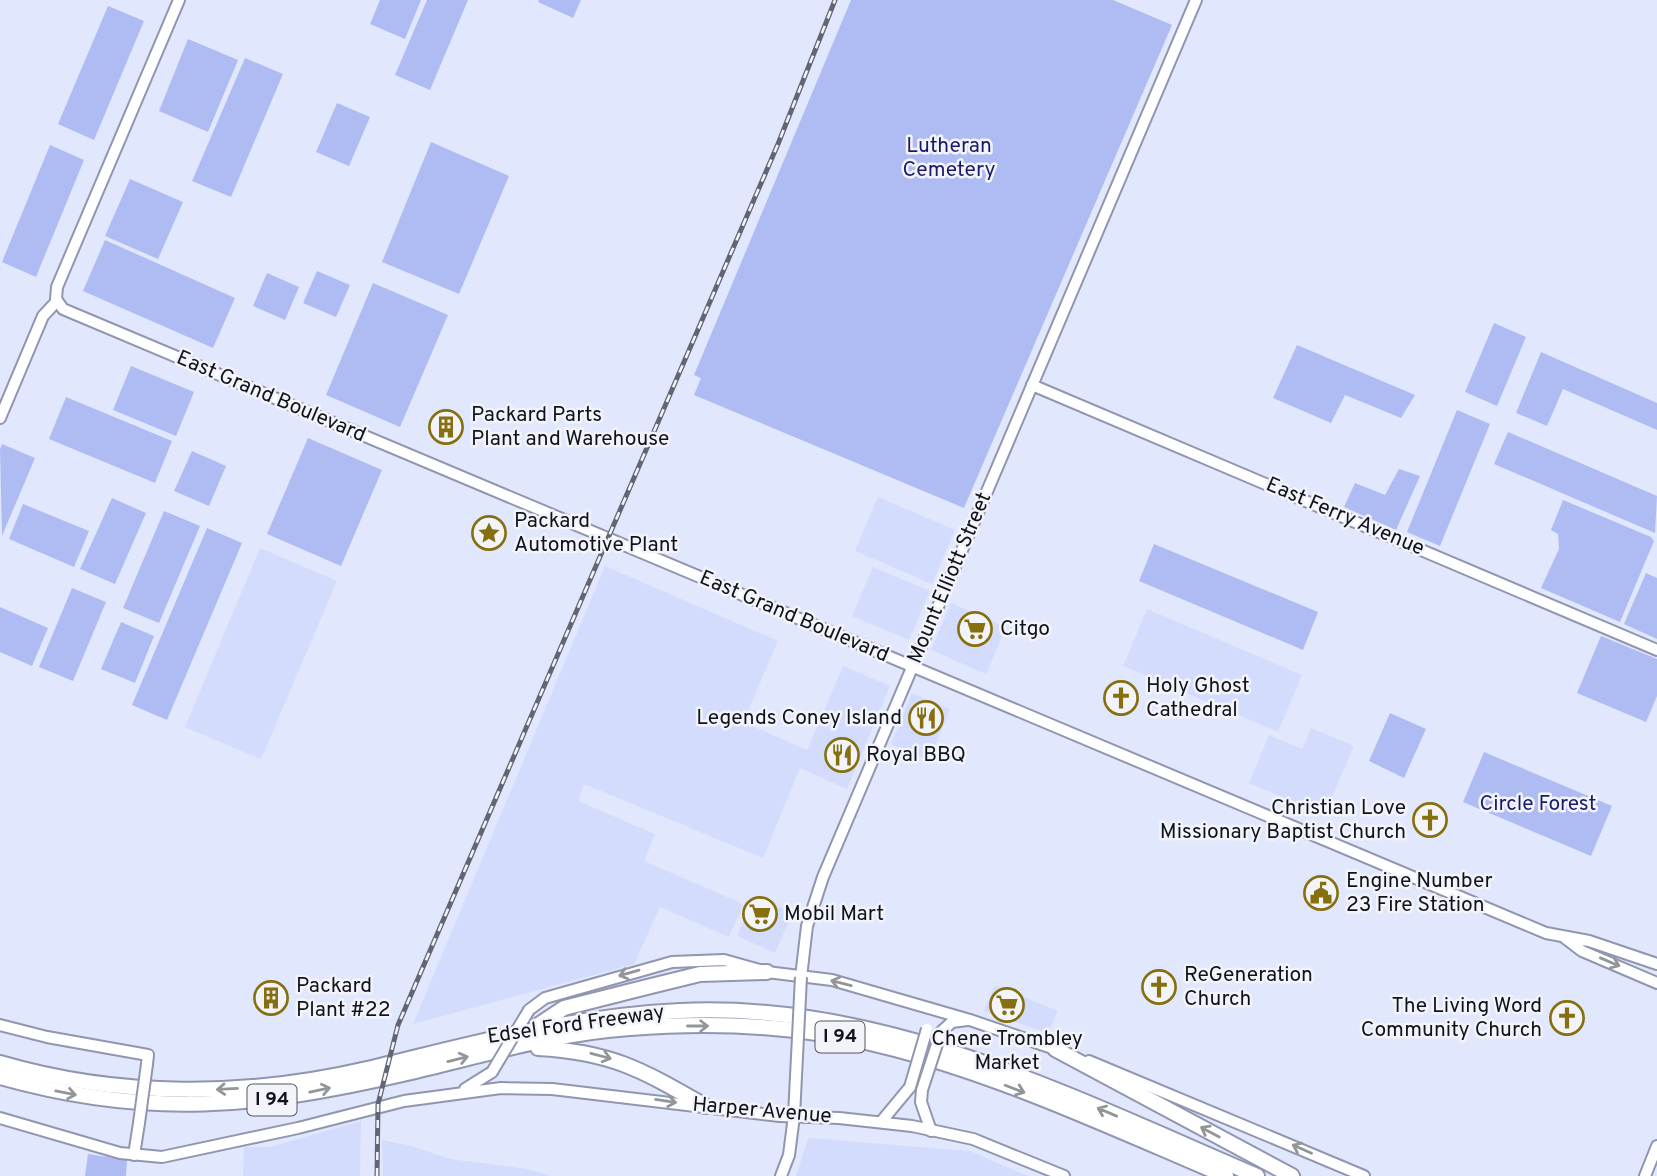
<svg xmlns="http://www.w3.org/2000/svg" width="1657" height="1176" font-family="Overpass,sans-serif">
<rect width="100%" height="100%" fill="#e1e7fc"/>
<g fill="#d4dcfe">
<path d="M878,497L955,530L932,584L855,551Z"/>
<path d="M260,548L337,581L261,759L185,727Z"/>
<path d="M605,566L778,641L743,722L807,750L843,666L890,686L847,789L800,768L763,858L584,784L578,801L655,834L644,861L743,904L729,937L660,907L634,964L413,1024Z"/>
<path d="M873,567L930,591L909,640L852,616Z"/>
<path d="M951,603L1006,627L986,674L931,650Z"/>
<path d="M1147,609L1302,675L1278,732L1123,666Z"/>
<path d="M912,693L950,709L929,760L891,744Z"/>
<path d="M1311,728L1354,746L1324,815L1249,783L1269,735L1302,749Z"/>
<path d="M755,896L793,913L775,953L737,936Z"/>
<path d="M995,985L1058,1011L1048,1033L984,1011Z"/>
<path d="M361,1121L360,1176H243L244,1147H270Z"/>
<path d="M808,1138L970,1151L1028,1176H796Z"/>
<path d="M382,1140L412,1146L450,1159L527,1169L551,1176H383Z"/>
</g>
<g fill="#afbcf3">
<path d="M380,0H421L405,39L370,24Z"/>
<path d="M427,0H468L430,90L395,75Z"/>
<path d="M539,0H581L573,18L538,2Z"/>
<path d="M851,0H1113L1172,25L964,508L694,395L701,378L694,375Z"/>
<path d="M108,6L144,21L94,140L58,124Z"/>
<path d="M188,39L238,60L208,132L159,111Z"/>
<path d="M245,58L283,74L231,197L192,181Z"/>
<path d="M337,103L370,117L349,166L316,152Z"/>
<path d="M431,142L509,176L459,294L382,262Z"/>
<path d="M50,145L84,160L36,277L2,262Z"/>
<path d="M130,179L183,202L158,259L105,236Z"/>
<path d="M105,240L235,298L213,348L83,291Z"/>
<path d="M317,271L350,285L336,317L303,303Z"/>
<path d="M267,273L299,287L285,320L253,306Z"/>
<path d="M373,283L448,315L400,427L326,395Z"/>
<path d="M1494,323L1526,337L1497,406L1465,392Z"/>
<path d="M1297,345L1415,395L1401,418L1345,395L1331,423L1273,398Z"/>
<path d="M1541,352L1657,403V430L1563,389L1547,426L1516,413Z"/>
<path d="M131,366L194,392L176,436L113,410Z"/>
<path d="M66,397L172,441L155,483L49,439Z"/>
<path d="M1457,410L1490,424L1440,546L1407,532Z"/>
<path d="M1508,432L1657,496L1655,533L1494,464Z"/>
<path d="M308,438L382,470L341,566L267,534Z"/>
<path d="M2,444L35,458L2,536L0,449Z"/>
<path d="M192,451L226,466L209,506L174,491Z"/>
<path d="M1399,469L1420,476L1396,530L1344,507L1355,483L1385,495Z"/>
<path d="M112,498L146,513L115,584L80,569Z"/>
<path d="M1563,500L1651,537L1654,541L1620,622L1541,588L1559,549L1558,534L1551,530Z"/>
<path d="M23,504L89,531L74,567L9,539Z"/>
<path d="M164,511L200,526L159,623L123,608Z"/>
<path d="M207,528L242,543L167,720L132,705Z"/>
<path d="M1154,544L1318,612L1303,650L1139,581Z"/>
<path d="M1646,573L1657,578V639L1624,624Z"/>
<path d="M72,588L106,602L73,681L39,667Z"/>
<path d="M0,607L48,628L32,666L0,652Z"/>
<path d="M121,622L154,636L135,683L101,669Z"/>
<path d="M1601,636L1657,659V696L1646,722L1577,693Z"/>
<path d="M1390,713L1426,729L1404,778L1369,761Z"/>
<path d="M1484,752L1612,806L1591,856L1463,802Z"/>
<path d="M88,1154L127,1160L126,1176H85Z"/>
</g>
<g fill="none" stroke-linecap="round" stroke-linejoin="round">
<g stroke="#9096af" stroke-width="14">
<g id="secondary">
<path d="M179,0L57,287L56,299L63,309L1546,933L1589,941L1657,964"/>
<path d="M1032,385L1657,650"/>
<path d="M0,418L43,316L57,301"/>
<path d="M1565,938L1582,951L1657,983"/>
<path d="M801,977L807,926L823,877L1196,0"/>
<path d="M529,1010L545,998L672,962L724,960L767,972L832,980L970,1020L1061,1051"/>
<path d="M0,1025L47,1037L148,1055L147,1064"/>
<path d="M941,1032L952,1022L967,1020"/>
<path d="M1089,1061L1364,1176"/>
<path d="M465,1089L492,1072"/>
<path d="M922,1090L921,1102L931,1131"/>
<path d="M0,1118L120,1153L162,1157L298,1128L404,1101L501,1088L552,1089L780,1116L839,1118L912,1126L973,1139L1064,1176"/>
<path d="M881,1122L910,1087"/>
<path d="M134,1155L139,1123"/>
<path d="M781,1176L789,1155L794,1116"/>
<path d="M1645,1176L1657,1146"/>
</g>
</g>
<g stroke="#9096af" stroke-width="18">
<g id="highway">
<path d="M537,1026L564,1008L647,987L700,974L767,972"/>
<path d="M538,1048C612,1052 642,1070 705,1106"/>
<path d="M1055,1049L1292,1176"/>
<path d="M0,1063C119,1098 247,1097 367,1069C473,1044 570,1016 680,1011C885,1001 1074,1098 1257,1176"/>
<path d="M0,1077C148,1119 259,1107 407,1073C480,1056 554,1033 630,1028C718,1021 810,1026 895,1049C1009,1079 1117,1130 1226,1176"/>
</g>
</g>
<use href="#secondary" stroke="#fff" stroke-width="10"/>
<use href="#highway" stroke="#fff" stroke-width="14"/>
<g stroke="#626573" stroke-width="5">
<path id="rail" d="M377,1176L378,1104L398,1025L778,144L835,0"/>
</g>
<use href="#rail" stroke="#f3f4fa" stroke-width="2.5" stroke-dasharray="8" stroke-linecap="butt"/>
<g stroke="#9096af" stroke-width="14" stroke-linecap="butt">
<g id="secondary-bridge">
<path d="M492,1072L529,1010"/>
<path d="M910,1087L927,1029"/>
<path d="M922,1090L941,1032"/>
<path d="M794,1116L801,977"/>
<path d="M139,1123L147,1064"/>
</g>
</g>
<use href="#secondary-bridge" stroke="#fff" stroke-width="10"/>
</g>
<defs><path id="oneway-shaft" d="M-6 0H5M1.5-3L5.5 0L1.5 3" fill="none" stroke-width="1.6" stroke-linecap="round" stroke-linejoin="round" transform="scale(1.75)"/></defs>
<g stroke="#949599">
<use href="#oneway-shaft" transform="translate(1610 962) rotate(23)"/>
<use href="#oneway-shaft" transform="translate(629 973) rotate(164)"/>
<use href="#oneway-shaft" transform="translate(841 983) rotate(-166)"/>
<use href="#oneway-shaft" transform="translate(698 1026)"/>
<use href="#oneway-shaft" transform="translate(601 1056) rotate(15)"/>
<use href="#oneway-shaft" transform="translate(458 1059) rotate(-14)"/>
<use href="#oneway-shaft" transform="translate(227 1089) rotate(177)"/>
<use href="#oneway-shaft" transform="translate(1015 1089) rotate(21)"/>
<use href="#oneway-shaft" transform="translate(320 1090) rotate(-12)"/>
<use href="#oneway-shaft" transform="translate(66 1093) rotate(11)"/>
<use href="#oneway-shaft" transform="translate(666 1101) rotate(9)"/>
<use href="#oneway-shaft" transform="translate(1107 1112) rotate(-157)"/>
<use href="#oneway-shaft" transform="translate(1210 1132) rotate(-152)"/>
<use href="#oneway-shaft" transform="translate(1302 1149) rotate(-156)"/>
</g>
<defs>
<g id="building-ring" transform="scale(1.75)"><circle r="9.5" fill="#f3f4fa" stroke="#856f0e" stroke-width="1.5"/><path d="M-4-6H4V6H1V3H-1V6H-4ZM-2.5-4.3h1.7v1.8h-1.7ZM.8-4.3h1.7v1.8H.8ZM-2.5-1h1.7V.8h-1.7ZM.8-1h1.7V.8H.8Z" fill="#856f0e"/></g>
<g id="sight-ring" transform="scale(1.75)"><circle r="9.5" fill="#f3f4fa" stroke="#856f0e" stroke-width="1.5"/><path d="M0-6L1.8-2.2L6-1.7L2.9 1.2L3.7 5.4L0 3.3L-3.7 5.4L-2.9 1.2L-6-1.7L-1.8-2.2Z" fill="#856f0e"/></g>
<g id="supermarket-ring" transform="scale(1.75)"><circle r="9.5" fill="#f3f4fa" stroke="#856f0e" stroke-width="1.5"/><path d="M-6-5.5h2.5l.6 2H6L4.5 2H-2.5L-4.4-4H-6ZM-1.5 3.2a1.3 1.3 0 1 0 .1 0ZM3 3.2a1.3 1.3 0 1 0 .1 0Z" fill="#856f0e"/></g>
<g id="church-ring" transform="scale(1.75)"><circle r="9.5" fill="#f3f4fa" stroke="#856f0e" stroke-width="1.5"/><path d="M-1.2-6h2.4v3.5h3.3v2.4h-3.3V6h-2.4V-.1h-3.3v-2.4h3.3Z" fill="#856f0e"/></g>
<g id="restaurant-ring" transform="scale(1.75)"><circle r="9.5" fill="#f3f4fa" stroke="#856f0e" stroke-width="1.5"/><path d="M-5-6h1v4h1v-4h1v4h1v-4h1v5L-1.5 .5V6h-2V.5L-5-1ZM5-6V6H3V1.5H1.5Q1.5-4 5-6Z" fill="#856f0e"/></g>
<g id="civic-ring" transform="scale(1.75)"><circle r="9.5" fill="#f3f4fa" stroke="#856f0e" stroke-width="1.5"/><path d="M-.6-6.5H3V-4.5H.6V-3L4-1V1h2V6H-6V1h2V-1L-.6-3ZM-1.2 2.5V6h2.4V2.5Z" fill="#856f0e"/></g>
</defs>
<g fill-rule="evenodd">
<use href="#building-ring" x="446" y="427"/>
<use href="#sight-ring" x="489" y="533"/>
<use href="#supermarket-ring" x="975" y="629"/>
<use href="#church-ring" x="1121" y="698"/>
<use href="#restaurant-ring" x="926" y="718"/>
<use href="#restaurant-ring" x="842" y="755"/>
<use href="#church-ring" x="1430" y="820"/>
<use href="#civic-ring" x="1321" y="893"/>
<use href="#supermarket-ring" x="760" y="914"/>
<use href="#church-ring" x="1159" y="987"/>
<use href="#building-ring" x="271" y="998"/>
<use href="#supermarket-ring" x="1007" y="1005"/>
<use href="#church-ring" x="1567" y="1018"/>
</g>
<g text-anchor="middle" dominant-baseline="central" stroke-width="5" stroke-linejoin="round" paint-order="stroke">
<g fill="#f3f4fa" stroke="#55565f" stroke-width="2">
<rect x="815.5" y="1021.5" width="49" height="31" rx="5"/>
<rect x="247.5" y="1084.5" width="49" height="31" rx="5"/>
</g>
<g font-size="19" font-weight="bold" fill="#11131c">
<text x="840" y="1037">I 94</text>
<text x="272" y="1100">I 94</text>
</g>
<g font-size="21" fill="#1b1a69" stroke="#f3f4fa">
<text x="949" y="146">Lutheran<tspan x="949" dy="24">Cemetery</tspan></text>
<text x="1538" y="804">Circle Forest</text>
</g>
<g font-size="21" fill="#11131c" stroke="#f3f4fa">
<text transform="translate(271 397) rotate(23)">East Grand Boulevard</text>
<text transform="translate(1345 517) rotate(23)">East Ferry Avenue</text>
<text transform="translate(950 578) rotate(-67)">Mount Elliott Street</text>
<text transform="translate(794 617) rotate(23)">East Grand Boulevard</text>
<text transform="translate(576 1025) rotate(-8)">Edsel Ford Freeway</text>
<text transform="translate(762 1111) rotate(5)">Harper Avenue</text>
</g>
<g font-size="21" fill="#11131c" stroke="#f3f4fa" text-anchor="start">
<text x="471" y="415">Packard Parts<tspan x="471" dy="24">Plant and Warehouse</tspan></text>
<text x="514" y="521">Packard<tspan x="514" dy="24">Automotive Plant</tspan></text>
<text x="1000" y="629">Citgo</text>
<text x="1146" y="686">Holy Ghost<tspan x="1146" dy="24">Cathedral</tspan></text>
<text x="902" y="718" text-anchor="end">Legends Coney Island</text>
<text x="866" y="755">Royal BBQ</text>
<text x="1406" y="808" text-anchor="end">Christian Love<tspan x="1406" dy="24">Missionary Baptist Church</tspan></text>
<text x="1346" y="881">Engine Number<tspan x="1346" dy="24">23 Fire Station</tspan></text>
<text x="784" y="914">Mobil Mart</text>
<text x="1184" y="975">ReGeneration<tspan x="1184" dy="24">Church</tspan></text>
<text x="296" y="986">Packard<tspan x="296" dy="24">Plant #22</tspan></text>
<text x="1542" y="1006" text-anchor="end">The Living Word<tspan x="1542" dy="24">Community Church</tspan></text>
<text x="1007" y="1039" text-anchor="middle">Chene Trombley<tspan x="1007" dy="24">Market</tspan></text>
</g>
</g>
</svg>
